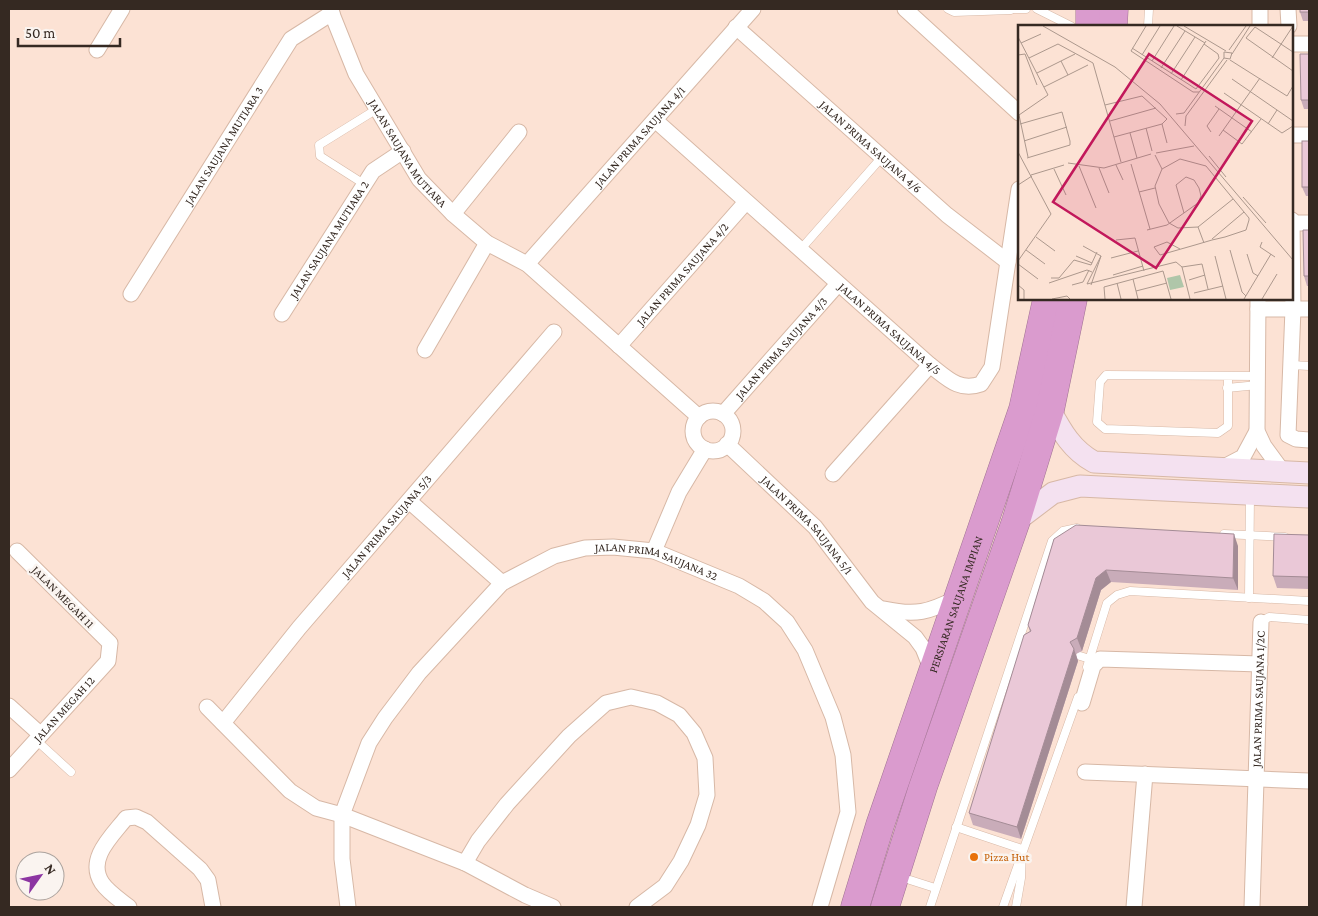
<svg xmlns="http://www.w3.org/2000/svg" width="1318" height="916" font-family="'Crimson Pro',serif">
<rect width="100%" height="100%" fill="#fce2d4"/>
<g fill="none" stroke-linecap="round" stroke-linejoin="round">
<g stroke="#d7b8a6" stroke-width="9">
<g id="lane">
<path d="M948,9L954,12L1011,10"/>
<path d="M1008,9H1026"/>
<path d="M1037,9L1071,26"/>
<path d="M1148,26L1149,9"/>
<path d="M364,184L320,156L319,145L377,109"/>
<path d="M800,250L882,157"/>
<path d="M1291,365L1309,366"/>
<path d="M1228,377V426L1218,433L1105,429L1097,422L1100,382L1106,375L1258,376"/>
<path d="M1227,388L1258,385"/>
<path d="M1224,534L1285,537"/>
<path d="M1249,598L1250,495"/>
<path d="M1261,622L1269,617L1309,620"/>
<path d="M1080,656L1090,659"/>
<path d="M1087,667L1107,603L1117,595L1130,591L1309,601"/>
<path d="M36,740L71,772"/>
<path d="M956,827L1022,849L1021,878L1016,907"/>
<path d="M910,880L935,888"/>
<path d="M930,907L1052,541L1063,531L1077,528"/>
<path d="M1003,907L1078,697"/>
</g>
</g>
<g stroke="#d7b8a6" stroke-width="17">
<g id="street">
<path id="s1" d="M330,9L356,74L419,179L453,214L487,243L527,264L699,417"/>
<path d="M905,9L1019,113"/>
<path d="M1288,9L1289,26"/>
<path d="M1260,26V9"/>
<path id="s2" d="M736,27L947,215L1008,262"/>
<path d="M1292,44H1309"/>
<path d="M97,50L122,9"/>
<path id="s3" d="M655,120L930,365C947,378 959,392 981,384L992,367L1019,189"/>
<path d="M1292,135H1309"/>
<path d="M453,214L519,132"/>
<path d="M1292,220L1293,309L1288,435L1296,439L1309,440"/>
<path d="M1292,223H1309"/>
<path id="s4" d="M527,264L753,9"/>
<path id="s5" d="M131,294L291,39L332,13"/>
<path d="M1258,299L1257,431L1264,446L1283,472"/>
<path d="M1258,309H1309"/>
<path id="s6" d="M282,314L373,171L403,151"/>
<path id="s7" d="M619,346L746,202"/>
<path d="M425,350L487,243"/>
<circle cx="713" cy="431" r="20"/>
<path id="s8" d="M723,414L838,284"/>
<path id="s9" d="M727,444L815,527L872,602L915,637L923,648L931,668"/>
<path d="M1222,468L1243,457L1257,431"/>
<path d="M833,474L930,365"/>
<path d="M409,501L502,583"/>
<path d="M654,551L679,492L705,449"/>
<path d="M884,609C916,616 929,612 957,598"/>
<path d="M1082,703L1093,666L1100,659L1260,664"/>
<path d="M9,706L40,734"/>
<path d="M207,707L290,791L316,808L342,815L465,863L525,895L553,907"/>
<path id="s10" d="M223,723L299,628L554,332"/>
<path id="s11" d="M9,770L108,661L110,643L17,551"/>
<path d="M1085,772L1309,781"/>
<path d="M465,863L478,841L507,804L569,736L606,703L631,697L657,703L679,715L694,733L705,758L707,795L698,825L681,861L665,886L637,907"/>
<path d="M129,907C120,900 108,892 102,883C86,859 112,836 126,818L136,817L147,822L200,869L208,880L213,907"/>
<path id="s12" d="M348,907L342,859V815L369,743L385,718L419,673L502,583L554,556L585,548L613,547L654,551L739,586L764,601L787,622L805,650L833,717L843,755L848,812L820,907"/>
<path d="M1134,907L1145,774"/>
<path id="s13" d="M1252,907L1261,622"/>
</g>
</g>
<g stroke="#d7b8a6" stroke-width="23">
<g id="secondary">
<path d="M1050,410C1062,432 1072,450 1094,462L1309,473"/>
<path d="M1016,521L1053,493L1080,486L1309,497"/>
</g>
</g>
<g stroke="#a07392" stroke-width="29">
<g id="highway">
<path d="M1090,26V9"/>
<path d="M1113,26L1114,9"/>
<path id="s14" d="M855,907L880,825L1023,409L1047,299"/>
<path d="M885,907L923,787L1016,521L1050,410L1073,299"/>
</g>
</g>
<use href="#lane" stroke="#fff" stroke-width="8"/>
<use href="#street" stroke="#fff" stroke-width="15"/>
<use href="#secondary" stroke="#f4e1f0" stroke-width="21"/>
<use href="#highway" stroke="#da9bce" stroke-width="28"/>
</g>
<g fill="#c9acb9">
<path d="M1309,9V21H1303L1300,12Z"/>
<path d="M1309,54V109H1304L1301,100Z"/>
<path d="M1309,141V196H1306L1302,187Z"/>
<path d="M1309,230V286H1307L1304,276Z"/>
<path d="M1309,535V589L1277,588L1273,576Z"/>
<path d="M1054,539L1238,546V590L1111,582L1101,590L1082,651L1076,654L1078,661L1021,839L973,825L969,813L1030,632L1028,625Z"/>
</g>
<g fill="#a48c96">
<path d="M1234,534L1238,546V590L1233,578Z"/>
<path d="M1106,570L1111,582L1101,590L1082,651L1077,638L1096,578Z"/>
<path d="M1074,649L1078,661L1021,839L1017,827Z"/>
</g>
<g fill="#eac8d7" stroke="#a48c96">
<rect x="1300" y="9" width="9" height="3"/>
<path d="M1300,54H1309V100H1301Z"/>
<rect x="1302" y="141" width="7" height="46"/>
<path d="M1303,230H1309V276H1304Z"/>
<path d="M1076,525L1234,534L1233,578L1106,570L1096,578L1077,638L1070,642L1074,649L1017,827L969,813L1024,635L1031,631L1028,625L1054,539Z"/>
<path d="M1274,534L1309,535V577L1273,576Z"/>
</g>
<circle fill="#e8710a" stroke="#faf4f0" stroke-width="2" cx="974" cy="857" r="5"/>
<g text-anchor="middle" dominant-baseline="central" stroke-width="5" stroke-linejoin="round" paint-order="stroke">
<g font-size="12" fill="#352922" stroke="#faf4f0">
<text stroke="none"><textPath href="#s4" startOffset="170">JALAN PRIMA SAUJANA 4/1</textPath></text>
<text stroke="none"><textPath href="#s5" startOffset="175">JALAN SAUJANA MUTIARA 3</textPath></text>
<text stroke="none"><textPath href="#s2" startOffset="180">JALAN PRIMA SAUJANA 4/6</textPath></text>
<text stroke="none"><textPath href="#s1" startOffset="165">JALAN SAUJANA MUTIARA</textPath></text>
<text stroke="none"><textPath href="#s6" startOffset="88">JALAN SAUJANA MUTIARA 2</textPath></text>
<text stroke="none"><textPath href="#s7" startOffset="96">JALAN PRIMA SAUJANA 4/2</textPath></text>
<text stroke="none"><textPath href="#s3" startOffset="314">JALAN PRIMA SAUJANA 4/5</textPath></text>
<text stroke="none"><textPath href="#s8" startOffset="88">JALAN PRIMA SAUJANA 4/3</textPath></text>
<text stroke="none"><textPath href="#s9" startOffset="114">JALAN PRIMA SAUJANA 5/1</textPath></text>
<text stroke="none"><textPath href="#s10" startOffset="256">JALAN PRIMA SAUJANA 5/3</textPath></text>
<text stroke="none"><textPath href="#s12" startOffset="542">JALAN PRIMA SAUJANA 32</textPath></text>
<text transform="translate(63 597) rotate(45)">JALAN MEGAH 11</text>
<text stroke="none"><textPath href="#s14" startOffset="319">PERSIARAN SAUJANA IMPIAN</textPath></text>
<text stroke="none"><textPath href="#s13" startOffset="208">JALAN PRIMA SAUJANA 1/2C</textPath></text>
<text stroke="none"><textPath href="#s11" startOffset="82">JALAN MEGAH 12</textPath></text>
</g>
<g font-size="12" fill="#c56008" stroke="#faf4f0" text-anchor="start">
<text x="984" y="857">Pizza Hut</text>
</g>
</g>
<g transform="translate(1018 25)">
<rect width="275" height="275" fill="#fce2d4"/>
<path d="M162,250L166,262L152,265L149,253Z" fill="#afc6a9"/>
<path fill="none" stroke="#ac988d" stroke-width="1" d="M25,1L97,42L142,79L275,235M128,1L113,26L175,67H181M159,1L187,18M166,1L208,26M0,12L30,70L1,90L10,132M3,18L23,9M114,23L178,64L201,33L200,29L186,19M211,25L228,1M275,27L237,2L228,13L275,46M214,29L232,1M0,30L7,29L19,60M124,30L142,1M11,33L40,19L75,38L103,137M254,33L275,1M212,35L269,71L275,61M43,36L50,50M134,36L156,1M143,43L167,6M19,48L57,29M153,49L177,12M214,54L275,96M163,55L188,16M26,62L70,40M206,68L264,108L275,101M87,80L124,71L149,94L144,99L96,112M197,81L234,107M158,89L166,88L206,33V27L214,28L212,34L206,33M92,96L138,83M2,99L44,87L52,116V120L9,133M144,99L149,118M250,99L259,85M167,101L168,91L209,35M128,103L134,126M205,105L224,119L243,94M193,107L189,101L201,84M112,108L119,133M201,111L242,53M6,116L49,102M0,127L33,189L0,236M138,128L176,121M137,130L144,144M191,131L208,152M50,138L86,143L133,129M113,139L132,204M98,140L105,155M61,141L78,183M81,143L91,168M36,144L48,170M13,150L46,140M0,160L14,151M121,167L137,163M225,172L248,198M180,202L186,218M129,205L149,200L180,178L183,171L181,163L176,155L168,152L158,160L166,188M18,212L37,226M194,214L226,187M98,215L117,213L126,246M244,217L242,222L257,232M65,221L83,231M162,224L149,217L136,222L142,230L177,220L194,215L207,212L228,205L231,195V193L188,141L162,134L144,144L137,161L141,179L151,198L160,203L180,202L215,174M8,225L27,239M212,225L224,267L228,271M229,229L235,248L240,251M58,231L74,238M83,231L69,259L158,237L164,242L172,274M197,231L208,274M93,233L120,226M0,239L20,254M164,242L184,239L190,264M95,250L125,241M33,253H41L56,235L73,240L79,227M115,254L120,274M171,255L187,250M31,258L69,245L74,247M99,258L103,274M0,260L6,265V274M54,260L65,257L71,245M73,260L83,231M118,266L149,258M176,268L205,261M34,274L49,271L52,274M87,274L86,262L145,246L153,274M226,274L253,229M244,274L259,249"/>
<path fill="#c2185b" fill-opacity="0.15" stroke="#c2185b" stroke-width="2.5" d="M131,29L234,96L138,243L35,177Z"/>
<rect width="275" height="275" fill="none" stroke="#352922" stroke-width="2.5"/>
</g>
<rect width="1318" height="916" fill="none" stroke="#352922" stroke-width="20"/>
<g transform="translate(40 876) rotate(57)"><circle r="24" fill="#faf4f0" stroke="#aba39e"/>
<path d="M0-4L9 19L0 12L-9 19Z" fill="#8c35a2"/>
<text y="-8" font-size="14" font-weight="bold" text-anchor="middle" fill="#352922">N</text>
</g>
<path d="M18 38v8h102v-8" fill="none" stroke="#352922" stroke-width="2.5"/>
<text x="25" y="38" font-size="15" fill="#352922" stroke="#faf4f0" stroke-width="4" paint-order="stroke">50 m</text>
</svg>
